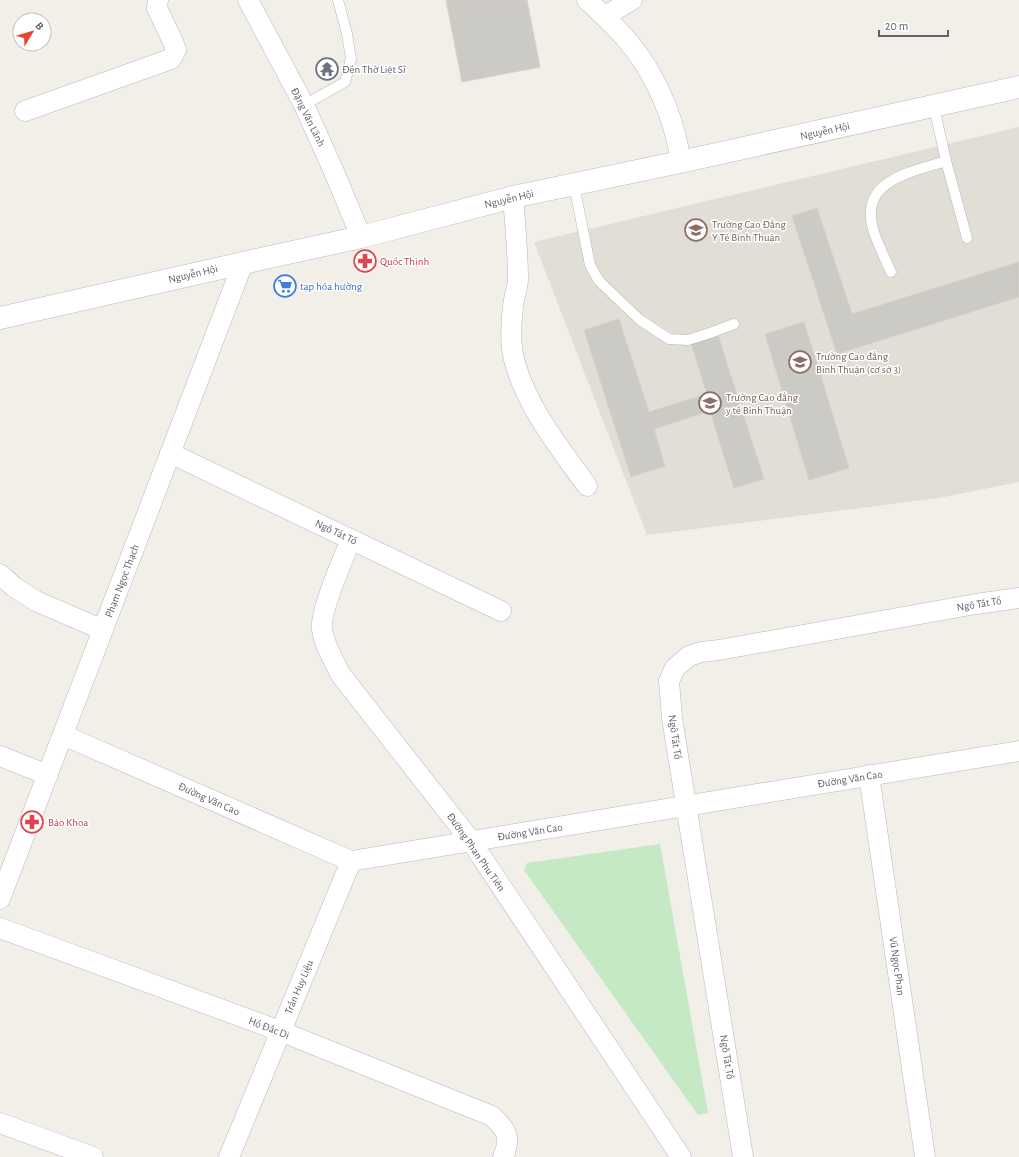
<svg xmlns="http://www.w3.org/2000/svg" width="1019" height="1157" font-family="'Alegreya Sans',sans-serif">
<rect width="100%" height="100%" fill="#f1efe8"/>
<path fill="#e1ded6" d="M1019,127V482L939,498L647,535L534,242Z"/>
<path fill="#c5e8c5" d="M660,844L708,1113L698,1115L524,870L527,863Z"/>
<g fill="#cccac5" stroke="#d6d1c6">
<path d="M446,0H527L540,67L462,82Z"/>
<path d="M817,208L852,314L1019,262V297L837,354L792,216Z"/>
<path d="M619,319L649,412L707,394L691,343L718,335L764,479L734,488L710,411L654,429L665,466L631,477L584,330Z"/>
<path d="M804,322L849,468L809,480L765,334Z"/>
</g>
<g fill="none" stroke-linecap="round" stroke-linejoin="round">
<g stroke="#b5b8bc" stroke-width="11">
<g id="lane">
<path d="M304,105L345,82L351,59L347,34L338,0"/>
<path d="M934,107L946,161L967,238"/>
<path d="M574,185L590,265L599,281L640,320L669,339L688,340L710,333L734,324"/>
<path d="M891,272C885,258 877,243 873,229C859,180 912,172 946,161"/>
</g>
</g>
<g stroke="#b5b8bc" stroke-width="21">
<g id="street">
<path d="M248,0L304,105L335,174L361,237"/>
<path d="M587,0C606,18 625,35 640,57C659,84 678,129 680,162"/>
<path d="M605,16L632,0"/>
<path d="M25,111L171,59L176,50L174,44L157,8L158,0"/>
<path d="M513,197C515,224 518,252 518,279C518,286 515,293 514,300C511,320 509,343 515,363C528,409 560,448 587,486"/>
<path d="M170,453L501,611"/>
<path d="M351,539C344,557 319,613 322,629C324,645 334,661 341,675L471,841L681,1157"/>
<path d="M0,574L14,587L36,601L103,630"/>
<path d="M63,735L351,861L1019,751"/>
<path d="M0,756L48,775"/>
<path d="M869,775L925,1157"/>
<path d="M0,899L243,263"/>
<path d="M0,928L280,1031L492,1116C506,1130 512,1136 503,1157"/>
<path d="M0,1123L93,1157"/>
<path d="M229,1157L351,861"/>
<path d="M743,1157L672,718L669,681L675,668L689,656L701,652L719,650L976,604L1019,598"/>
</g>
</g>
<g stroke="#b6babf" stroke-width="23">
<path id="secondary" d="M0,318L243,263L361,237L513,197L680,162L1019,87"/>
</g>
<use href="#lane" stroke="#fff" stroke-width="10"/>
<use href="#street" stroke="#fff" stroke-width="20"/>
<use href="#secondary" stroke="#fff" stroke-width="22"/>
</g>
<defs>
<g id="temple-ring" transform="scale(1.15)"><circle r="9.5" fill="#fff" stroke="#6b7280" stroke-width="1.5"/><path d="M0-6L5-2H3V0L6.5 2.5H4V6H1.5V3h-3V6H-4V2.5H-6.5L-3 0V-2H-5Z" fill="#6b7280"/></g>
<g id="university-ring" transform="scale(1.15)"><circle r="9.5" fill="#fff" stroke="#8d6e63" stroke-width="1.5"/><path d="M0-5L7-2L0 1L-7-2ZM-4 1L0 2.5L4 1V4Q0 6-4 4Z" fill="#8d6e63"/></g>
<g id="pharmacy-ring" transform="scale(1.15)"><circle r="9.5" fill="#fff" stroke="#e0444e" stroke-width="1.5"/><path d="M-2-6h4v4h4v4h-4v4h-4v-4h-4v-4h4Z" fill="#e0444e"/></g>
<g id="supermarket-ring" transform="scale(1.15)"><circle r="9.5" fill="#fff" stroke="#3f7fe0" stroke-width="1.5"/><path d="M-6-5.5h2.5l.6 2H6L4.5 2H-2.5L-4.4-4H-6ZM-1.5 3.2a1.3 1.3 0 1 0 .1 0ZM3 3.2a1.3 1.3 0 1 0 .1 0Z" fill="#3f7fe0"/></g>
</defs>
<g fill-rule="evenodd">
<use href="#temple-ring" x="327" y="69"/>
<use href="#university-ring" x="696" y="230"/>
<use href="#pharmacy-ring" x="365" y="261"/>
<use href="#supermarket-ring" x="285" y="286"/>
<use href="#university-ring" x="800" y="362"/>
<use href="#university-ring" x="710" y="403"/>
<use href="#pharmacy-ring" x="32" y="822"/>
</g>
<g text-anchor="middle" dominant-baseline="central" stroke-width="3" stroke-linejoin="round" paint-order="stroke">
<g font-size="11" fill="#5b616d" stroke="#fff" text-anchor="start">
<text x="342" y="69">Đền Thờ Liệt Sĩ</text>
</g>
<g font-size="11" fill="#5f6368" stroke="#fff">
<text transform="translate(308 117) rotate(64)">Đặng Văn Lãnh</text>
<text transform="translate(825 131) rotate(-12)">Nguyễn Hội</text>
<text transform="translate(509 199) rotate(-13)">Nguyễn Hội</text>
<text transform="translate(193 274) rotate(-13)">Nguyễn Hội</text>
<text transform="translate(336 532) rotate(25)">Ngô Tất Tố</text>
<text transform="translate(122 581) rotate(-69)">Phạm Ngọc Thạch</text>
<text transform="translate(979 604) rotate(-9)">Ngô Tất Tố</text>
<text transform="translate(675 737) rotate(82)">Ngô Tất Tố</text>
<text transform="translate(850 779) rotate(-9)">Đường Văn Cao</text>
<text transform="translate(209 799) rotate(24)">Đường Văn Cao</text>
<text transform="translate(530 832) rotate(-9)">Đường Văn Cao</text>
<text transform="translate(476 852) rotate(55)">Đường Phan Phu Tiên</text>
<text transform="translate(897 966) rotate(82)">Vũ Ngọc Phan</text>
<text transform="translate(299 987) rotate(-67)">Trần Huy Liệu</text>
<text transform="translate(269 1028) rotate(21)">Hồ Đắc Di</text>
<text transform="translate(727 1057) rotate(81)">Ngô Tất Tố</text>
</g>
<g font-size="11" fill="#785e54" stroke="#fff" text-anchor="start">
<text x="712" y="224">Trường Cao Đẳng<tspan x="712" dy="13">Y Tế Bình Thuận</tspan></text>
<text x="816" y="356">Trường Cao đẳng<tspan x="816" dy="13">Bình Thuận (cơ sở 3)</tspan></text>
<text x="726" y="397">Trường Cao đẳng<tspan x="726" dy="13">y tế Bình Thuận</tspan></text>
</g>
<g font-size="11" fill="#be3a42" stroke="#fff" text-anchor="start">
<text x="380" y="261">Quốc Thịnh</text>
<text x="48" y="822">Bảo Khoa</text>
</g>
<g font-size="11" fill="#366cbe" stroke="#fff" text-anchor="start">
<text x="300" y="286">tạp hóa hường</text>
</g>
</g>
<g transform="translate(32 32) rotate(52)"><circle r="19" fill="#ffffff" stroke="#bfc1c3"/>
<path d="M0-3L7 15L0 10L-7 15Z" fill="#ea4335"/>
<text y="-6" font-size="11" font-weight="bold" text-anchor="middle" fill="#5f6368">B</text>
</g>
<path d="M879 30v6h69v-6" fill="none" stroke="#5f6368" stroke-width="2"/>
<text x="885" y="30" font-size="12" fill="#5f6368" stroke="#ffffff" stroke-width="3" paint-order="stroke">20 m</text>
</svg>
